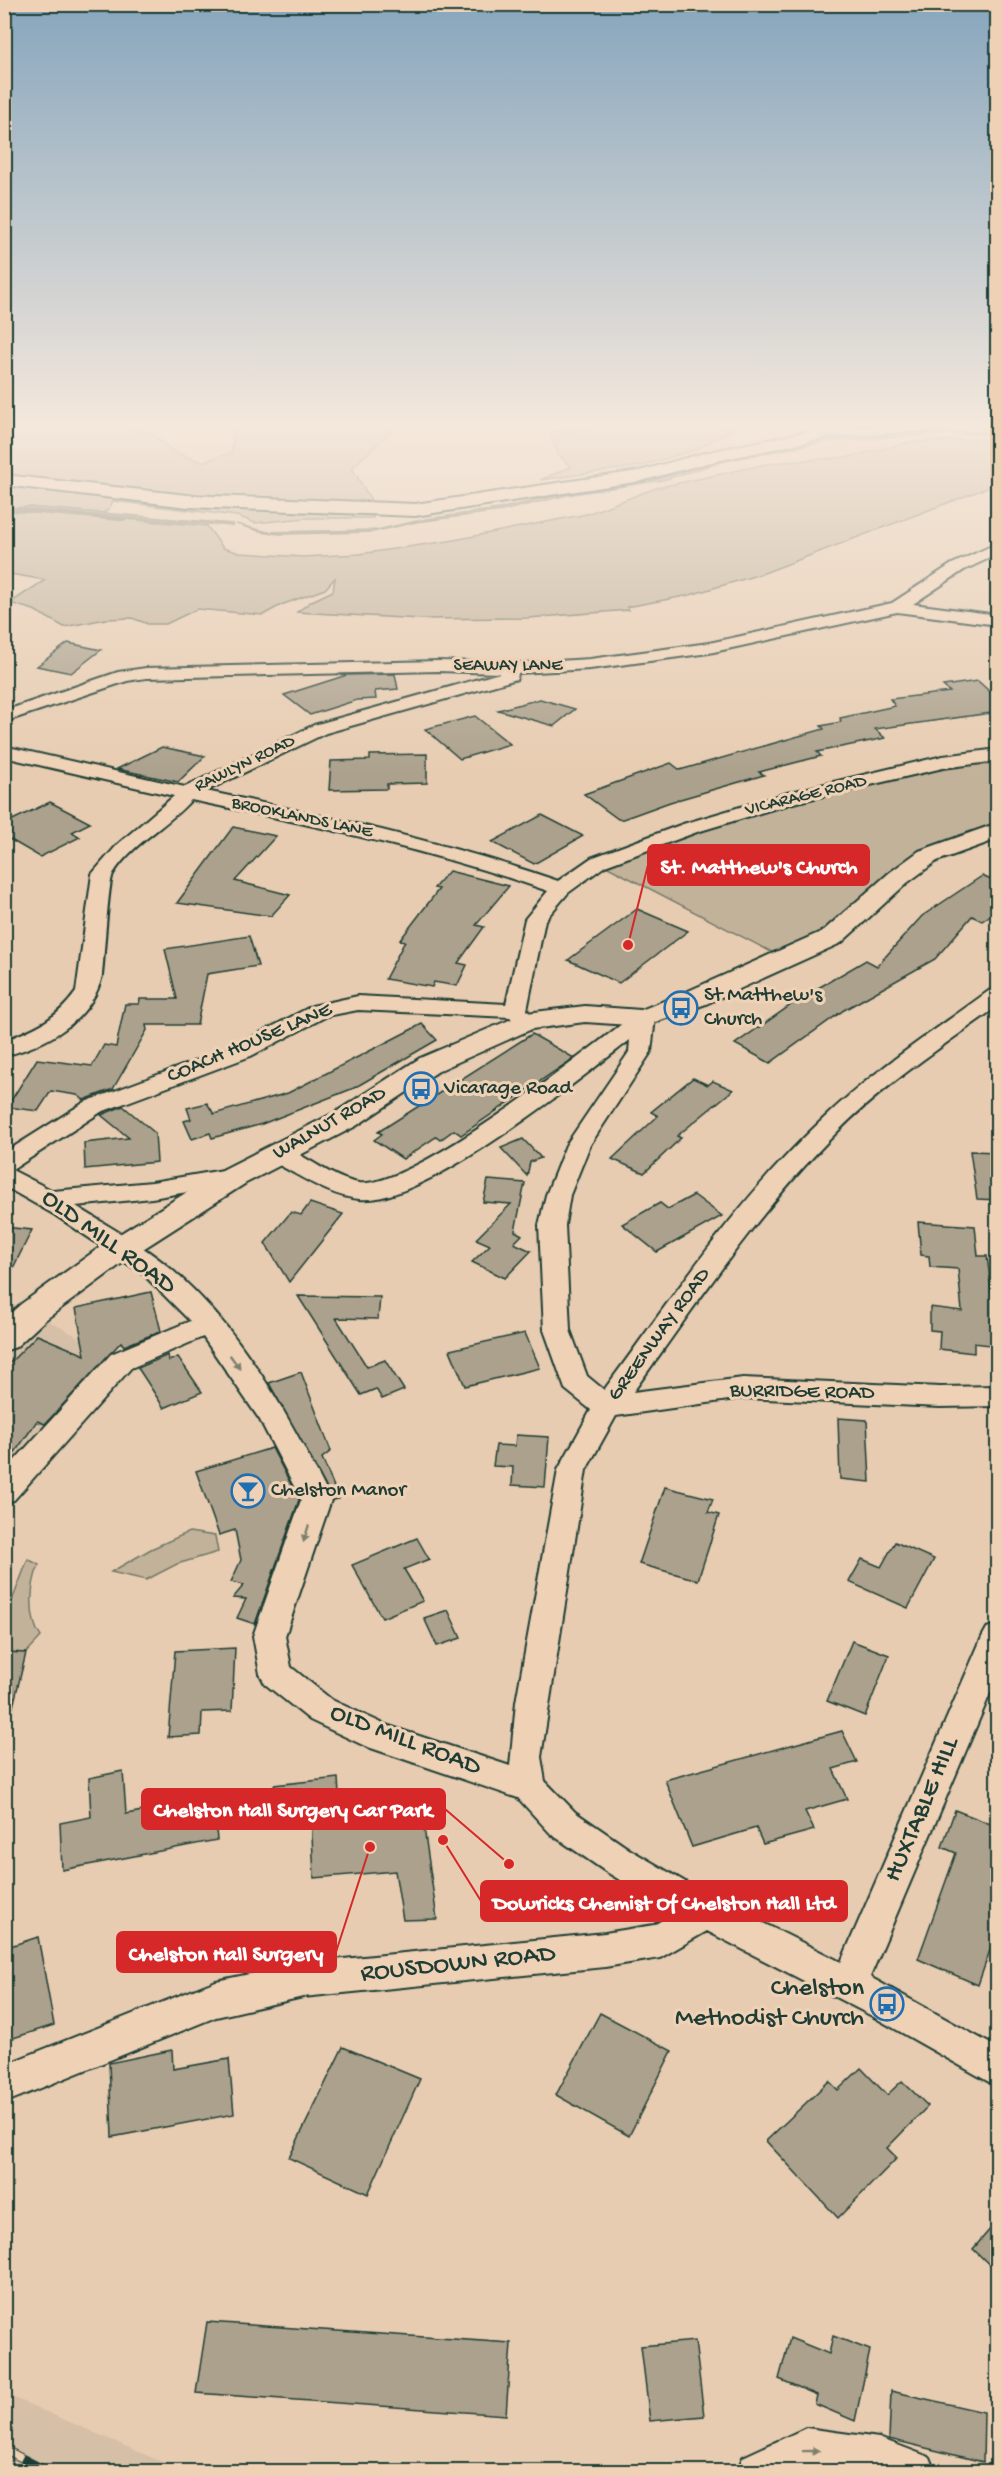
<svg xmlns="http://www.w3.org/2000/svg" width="1002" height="2476" font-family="'Gochi Hand',sans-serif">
<rect width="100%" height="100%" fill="#e7ccb1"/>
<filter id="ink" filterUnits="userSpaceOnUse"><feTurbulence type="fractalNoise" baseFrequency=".0167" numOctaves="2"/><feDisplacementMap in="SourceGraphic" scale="12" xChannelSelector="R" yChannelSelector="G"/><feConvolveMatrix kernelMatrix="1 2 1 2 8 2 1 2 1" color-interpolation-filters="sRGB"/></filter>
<g filter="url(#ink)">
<g fill="#d5bfa6">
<path d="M5,1302L33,1312L121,1361L5,1492Z"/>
<path d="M4,2394H5L183,2471H5Z"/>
</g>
<g fill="#c2b29a" stroke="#707867" stroke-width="1.5">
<path d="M5,426H126L154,435L174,452L202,462L231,453L234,435L228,426L395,427L352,468L372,502L373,518H306L255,523L237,516L113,501L109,509L101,514L30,507L5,508V484L71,483L5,475Z"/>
<path d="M613,426H739L695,450L640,466L540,480L571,467L558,454L549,432Z"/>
<path d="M997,439V484L764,573L690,595L627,607L629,610L528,618L421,619L297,612L312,601L333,591L335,578L325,589L281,605L263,615L197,609L166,624H148L132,618L106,619L64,627L34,610L10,603L45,580L5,573L4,509L207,526L223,548L240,553L303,557L359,554L449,541L587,514L656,488L772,463L849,457L910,442Z"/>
<path d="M997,755V830L928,857L785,959L598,862L787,799Z"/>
<path d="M189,1532L215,1536L218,1552L177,1564L146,1580L111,1572L151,1549Z"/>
<path d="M28,1559L39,1565C30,1585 28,1619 41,1637L26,1653L5,1652V1619Z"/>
</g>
<g fill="#95917d" stroke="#666f60" stroke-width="1.5">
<path d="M943,432H997V434H944L826,442L728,460L663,480L567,495L502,511L416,522L373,532L282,534L266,533L236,524L268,532L377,530L426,519L499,509L565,493L660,478L725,458L823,440Z"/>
<path d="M30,507L233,524V526L5,509Z"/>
</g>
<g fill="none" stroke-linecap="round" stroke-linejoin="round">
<path stroke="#666f60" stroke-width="4.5" d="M4,509L123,519"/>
</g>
<g fill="#aca18c" stroke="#1f3d34" stroke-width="1.5">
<path d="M68,643L101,650L71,673L37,666Z"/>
<path d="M395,674L398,689L375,691L376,699L357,700L310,715L284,695L347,675Z"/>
<path d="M978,681L998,699V712L875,729L885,738L817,752L821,756L759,772L764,775L670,802L623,819H618L584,794L671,763L680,770L824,729L821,726L841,722L840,718L895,706L890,699L950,692L943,686Z"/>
<path d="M540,699L575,709L554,726L498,710Z"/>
<path d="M475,716L510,744L460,759L425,729Z"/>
<path d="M162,747L205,756L178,782L117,769Z"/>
<path d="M427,754V783L387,784V789L329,790L331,761L370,760V755Z"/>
<path d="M50,802L90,823L72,832L80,837L40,857L4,836V824Z"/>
<path d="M542,815L583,836L534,864L492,842Z"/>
<path d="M233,827L276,836L235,881L290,895L271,916L177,903Z"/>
<path d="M449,871L509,886L476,925L484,927L458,963L467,965L457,986L434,982L432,987L385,979L405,941L400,940L439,889L434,888Z"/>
<path d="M982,876L998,883V910L982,921L972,916L935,959L844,1010L770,1063L735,1044L801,998L866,960L877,966L922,916Z"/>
<path d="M637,909L688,931L619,983L568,960Z"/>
<path d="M249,936L258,966L207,974L197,1025H146L147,1030L113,1089L84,1100L77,1095L51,1091L38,1111L7,1107L37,1059L92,1066L104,1045L116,1047L125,1004H139L140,999H177L165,949Z"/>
<path d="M422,1024L437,1040L354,1088L262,1124L212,1138L210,1133L192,1139L184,1121L191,1119L187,1108L207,1103L214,1114L288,1093Z"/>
<path d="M532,1034L574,1058L461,1135L454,1130L440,1140L436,1137L403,1159L374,1140L382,1134L378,1132Z"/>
<path d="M693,1078L708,1085L713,1081L733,1090L677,1136L681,1138L644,1173L612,1159L658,1116L651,1112Z"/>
<path d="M123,1106L155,1133L157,1162L85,1169L84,1143L129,1138L101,1115Z"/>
<path d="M523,1139L541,1158L530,1162L527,1176L501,1148Z"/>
<path d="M970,1151L998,1152V1200L977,1199Z"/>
<path d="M488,1180L525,1183L515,1231L522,1235L514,1243L531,1251L505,1278L472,1262L490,1245L476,1239L511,1204L483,1202Z"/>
<path d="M694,1195L722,1216L657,1252L622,1224L660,1203L668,1209Z"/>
<path d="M310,1203L343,1214L289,1282L265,1243L291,1212L301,1215Z"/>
<path d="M918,1222L975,1226L978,1256H987L992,1295L998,1296V1346L974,1343V1353L939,1349L940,1331L930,1330V1307L962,1311L958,1269L930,1267L929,1256L921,1255Z"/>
<path d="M4,1227L32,1230L4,1286Z"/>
<path d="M151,1292L161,1331L124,1346L121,1342L45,1424L37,1421L4,1468V1369L37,1335L85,1355L76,1308Z"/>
<path d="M298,1296L380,1297L378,1319L336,1318L367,1367L385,1360L404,1390L382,1399L376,1389L361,1395Z"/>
<path d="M525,1333L540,1368L465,1386L450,1350Z"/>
<path d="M168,1355L169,1361L178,1357L202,1392L164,1408L138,1368Z"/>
<path d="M301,1372L331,1451L322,1458L339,1499L333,1500L269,1383Z"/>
<path d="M838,1418L867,1420L870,1482L840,1479Z"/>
<path d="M516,1435L549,1437L545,1487L512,1485L513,1467L493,1466L496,1445L515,1446Z"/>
<path d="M272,1448L299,1500L255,1624L237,1618L246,1599L233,1598L244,1585L231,1582L241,1560L235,1530L219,1535L196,1471Z"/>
<path d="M665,1487L713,1499L708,1512L719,1515L698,1580L639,1564Z"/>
<path d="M417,1538L429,1559L404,1569L423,1601L382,1618L352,1565Z"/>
<path d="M895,1542L934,1559L908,1608L849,1582L862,1559L881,1567Z"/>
<path d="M448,1610L461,1638L437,1646L424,1618Z"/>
<path d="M852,1641L889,1655L865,1716L827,1701Z"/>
<path d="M235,1648L232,1711L202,1712L201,1735L168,1737L175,1651Z"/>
<path d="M4,1652L26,1653L12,1711L4,1710Z"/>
<path d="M842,1731L857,1762L833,1769L847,1799L805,1811L814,1830L763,1844L756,1828L692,1847L665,1780Z"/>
<path d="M123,1771L126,1814L213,1798L217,1840L62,1870L60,1823L91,1817L89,1778Z"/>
<path d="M338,1778L340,1812L420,1799L437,1919L403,1920L395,1871L314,1878L311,1814L275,1823L274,1785Z"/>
<path d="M955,1810L998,1827V1927L978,1985L918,1959L956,1853L942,1847Z"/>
<path d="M38,1937L54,2025L4,2041V1948Z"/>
<path d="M600,2013L672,2051L629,2136L556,2095Z"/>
<path d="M343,2047L420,2079L368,2194L289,2158Z"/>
<path d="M172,2050L173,2069L229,2059L234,2114L112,2137L109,2063Z"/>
<path d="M861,2068L887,2095L902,2081L928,2106L887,2148L897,2158L838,2218L766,2141L829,2081L838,2090Z"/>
<path d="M998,2220V2273L973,2249Z"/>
<path d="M207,2322L511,2343L506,2415L196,2393Z"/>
<path d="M833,2336L870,2350L855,2421L815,2404L817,2395L779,2379L790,2338L829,2354Z"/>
<path d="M695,2341L704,2416L650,2421L641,2346Z"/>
<path d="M891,2391L984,2412L983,2462L889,2439Z"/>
</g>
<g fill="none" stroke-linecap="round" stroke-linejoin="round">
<g stroke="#1f3d34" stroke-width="4">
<g id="minor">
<path d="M998,543V554L964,570L913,604L998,615V625L897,612L709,653L590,669L518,673L517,679L326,733L206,791C325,816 443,841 558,881L591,858L683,824L787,793L943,756L998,749V761L943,768L793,803L697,832L605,866L568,893L545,920L527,1010L537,1021L534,1026H518L510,1017L358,1010L327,1016L251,1056L101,1112L12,1170L53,1191L152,1182L235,1168L244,1170L247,1176L244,1182L235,1184L152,1198L76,1206C106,1225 145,1246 171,1269C242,1329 290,1418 331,1500L285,1636L291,1667L332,1700L386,1725L510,1766L516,1702L558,1470L591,1410L565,1389L544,1330L539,1225L546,1195L566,1145L629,1052L630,1040C577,1081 423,1206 359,1199C328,1196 298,1174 271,1161L268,1155L271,1149L280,1147C307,1154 331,1179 359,1183C413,1189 588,1050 636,1013H652L655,1018L651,1052L590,1145L570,1195L565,1225L570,1330L587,1376L604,1390C672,1298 737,1200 821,1121C872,1071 933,1032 990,990L998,989V1006C943,1046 885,1084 837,1132C759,1210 697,1303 633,1392L743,1378L940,1387L998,1386V1406L940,1407L743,1398L616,1416L586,1470L541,1757L545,1781L575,1812L629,1849L711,1897L841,1962L982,1637L987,1628L998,1624V1675L870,1977L998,2048V2087L874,2017L707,1931L660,1958L605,1967L303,1997L216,2017L4,2103V2065L216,1981L303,1963L605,1933L654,1925L674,1913L605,1871L551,1834L518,1798L365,1746L310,1720L265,1684L260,1674L253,1636L301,1500L260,1420L203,1337L131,1368L14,1500L4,1503V1472L111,1354L190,1321L143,1274L55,1215L4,1186V1153L85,1102L235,1046L312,1006L358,996L506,1004L525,919L548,891C432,850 312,825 191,800C168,826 131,844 113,874C108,883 104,959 102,976C91,1021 47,1045 4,1056V1041C36,1028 56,1020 76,992L92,874L118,844L174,796L4,757V746L185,787L314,725L500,673L438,671L146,678L127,681L4,722V711L118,672L146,668L438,661L524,663L590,659L709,643L892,603L952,564Z"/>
<path d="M806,2428L879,2438L929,2457L935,2472H737L743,2457Z"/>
</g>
</g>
<g stroke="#1f3d34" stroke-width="4">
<g id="tertiary">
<path d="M936,426L927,431L830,437L707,463L641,481L415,516L188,507L4,485V475L188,495L415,504L639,471L704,453L830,427Z"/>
<path d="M998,823V839L937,861L907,883L841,943L706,1004L644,1026L585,1022L532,1029L440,1070L356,1126L246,1183L132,1256L45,1320L16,1347L4,1351V1319L21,1304L110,1240L224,1169L336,1112L420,1058L526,1013L585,1006L641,1010L686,992L823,931L889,873L919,851Z"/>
</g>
</g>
<use href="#minor" fill="#efd2b6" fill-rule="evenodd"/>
<use href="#tertiary" fill="#efd2b6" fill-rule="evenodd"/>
<g stroke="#1f3d34" stroke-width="9">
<path id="rail" d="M4,2449L49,2472"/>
</g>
<use href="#rail" stroke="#efd2b6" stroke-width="7" stroke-dasharray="20" stroke-linecap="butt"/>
</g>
<defs><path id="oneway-solid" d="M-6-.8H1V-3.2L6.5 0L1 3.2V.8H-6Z" transform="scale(1.5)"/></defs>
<g fill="#7d806e">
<use href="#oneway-solid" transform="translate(235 1362) rotate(54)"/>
<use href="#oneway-solid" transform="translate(306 1534) rotate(108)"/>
<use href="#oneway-solid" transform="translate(811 2451) rotate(-1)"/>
</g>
</g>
<linearGradient id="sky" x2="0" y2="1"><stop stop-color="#87a6bd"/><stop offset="0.55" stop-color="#f4e8dc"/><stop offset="1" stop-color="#f4e8dc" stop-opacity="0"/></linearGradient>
<rect width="1002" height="773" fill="url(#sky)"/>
<defs>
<g id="bus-ring" transform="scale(1.725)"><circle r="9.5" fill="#efd2b6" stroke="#1f6fb2" stroke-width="1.5"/><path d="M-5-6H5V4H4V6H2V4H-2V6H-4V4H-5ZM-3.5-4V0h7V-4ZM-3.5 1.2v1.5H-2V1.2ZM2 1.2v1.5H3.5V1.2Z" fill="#1f6fb2"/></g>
<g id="bar-ring" transform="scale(1.725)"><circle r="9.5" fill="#efd2b6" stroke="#1f6fb2" stroke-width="1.5"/><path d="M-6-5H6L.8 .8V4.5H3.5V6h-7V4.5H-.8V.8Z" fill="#1f6fb2"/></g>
</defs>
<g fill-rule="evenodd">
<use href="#bus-ring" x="681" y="1008"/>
<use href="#bus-ring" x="421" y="1089"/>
<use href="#bar-ring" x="248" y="1491"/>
<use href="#bus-ring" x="887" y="2004"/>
</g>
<g text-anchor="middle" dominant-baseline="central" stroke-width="6" stroke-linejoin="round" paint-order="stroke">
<g font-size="18" fill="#1f3d34" stroke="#efd2b6">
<text x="508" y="666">SEAWAY LANE</text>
<text transform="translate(245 764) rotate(-26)">RAWLYN ROAD</text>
<text transform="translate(806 796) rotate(-14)">VICARAGE ROAD</text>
<text transform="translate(302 818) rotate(12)">BROOKLANDS LANE</text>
</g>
<g font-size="21" fill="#1f3d34" stroke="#efd2b6" text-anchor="start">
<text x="704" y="996">St Matthew's<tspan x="704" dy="24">Church</tspan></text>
<text x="444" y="1089">Vicarage Road</text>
<text x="271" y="1491">Chelston Manor</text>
</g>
<g font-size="21" fill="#1f3d34" stroke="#efd2b6">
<text transform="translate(250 1044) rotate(-23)">COACH HOUSE LANE</text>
<text transform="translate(330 1124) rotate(-30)">WALNUT ROAD</text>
<text transform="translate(660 1335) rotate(-54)">GREENWAY ROAD</text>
<text transform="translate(802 1393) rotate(1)">BURRIDGE ROAD</text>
</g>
<g font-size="26" fill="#1f3d34" stroke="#efd2b6">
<text transform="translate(108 1243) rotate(36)">OLD MILL ROAD</text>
<text transform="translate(405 1741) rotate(21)">OLD MILL ROAD</text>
<text transform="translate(923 1810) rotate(-67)">HUXTABLE HILL</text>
<text transform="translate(458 1965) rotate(-6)">ROUSDOWN ROAD</text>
</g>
<g font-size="26" fill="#1f3d34" stroke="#efd2b6" text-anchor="end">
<text x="864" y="1989">Chelston<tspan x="864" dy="30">Methodist Church</tspan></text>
</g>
</g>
<path fill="none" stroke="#d62828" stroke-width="2" d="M628 945L648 865M509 1864L445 1809M443 1840L481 1901M370 1847L336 1952"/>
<g fill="#d62828" stroke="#efd2b6" stroke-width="2">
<circle cx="628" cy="945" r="6"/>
<circle cx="509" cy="1864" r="6"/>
<circle cx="443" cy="1840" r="6"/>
<circle cx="370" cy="1847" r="6"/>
</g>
<g fill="#d62828" stroke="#d62828" stroke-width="2">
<rect x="648" y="845" width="221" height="40" rx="6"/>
<rect x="142" y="1789" width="303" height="40" rx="6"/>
<rect x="481" y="1881" width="366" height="40" rx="6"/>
<rect x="117" y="1932" width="219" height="40" rx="6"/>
</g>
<g font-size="22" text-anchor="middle" font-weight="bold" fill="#fff">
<text x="759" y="873">St. Matthew's Church</text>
<text x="293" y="1816">Chelston Hall Surgery Car Park</text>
<text x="664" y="1909">Dowricks Chemist Of Chelston Hall Ltd</text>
<text x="226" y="1960">Chelston Hall Surgery</text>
</g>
<rect width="1002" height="2476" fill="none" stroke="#efd2b6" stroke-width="24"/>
<rect x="12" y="12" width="978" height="2452" fill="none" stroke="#1f3d34" stroke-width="2" filter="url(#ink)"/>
</svg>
